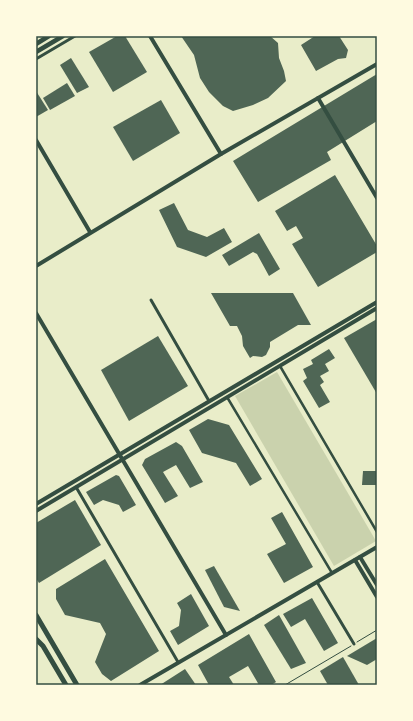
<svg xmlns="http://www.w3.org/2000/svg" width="413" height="721" font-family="'IBM Plex Sans',sans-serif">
<rect width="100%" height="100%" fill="#e9edc9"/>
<path fill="#cad2ad" d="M277,372L376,541L334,566L235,396Z"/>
<g fill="#4f6655">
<path d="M117,36H125L147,72L113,92L89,52Z"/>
<path d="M181,36H270L278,43L279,58L284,71L286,81L268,98L253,105L233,111L223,106L209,92L200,78L194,55Z"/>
<path d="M315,36H339L348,50L346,58L338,59L316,71L301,45Z"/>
<path d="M71,58L89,87L77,93L60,65Z"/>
<path d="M377,74V121L327,152L331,160L258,202L233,161Z"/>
<path d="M67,83L75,96L50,110L43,98Z"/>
<path d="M36,91L48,110L36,117Z"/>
<path d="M161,100L180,133L133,161L113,127Z"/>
<path d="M335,175L377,246V252L318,287L292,244L303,238L296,226L287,231L275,211Z"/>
<path d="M174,203L188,230L207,237L224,228L232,242L206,257L177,247L159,210Z"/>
<path d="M259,233L280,269L269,276L257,254L253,252L229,266L222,255Z"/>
<path d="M211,293H293L311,325H298L270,342V347L266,355L262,357L253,356L250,358L243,346L242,336L237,326H230Z"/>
<path d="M377,319V394L344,338Z"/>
<path d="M158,336L188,386L129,421L101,370Z"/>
<path d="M329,349L335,358L325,364L329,371L320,376L324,382L320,385L330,402L319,408L303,381L307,378L303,369L313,364L311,360Z"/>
<path d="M208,419L229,425L262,479L250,486L236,463L202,453L189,430Z"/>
<path d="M176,442L182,446L203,482L190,488L176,465L163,472L178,496L165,503L142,465L145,459Z"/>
<path d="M363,471H377V485H362Z"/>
<path d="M116,475L119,476L136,505L123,512L119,505L103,500L94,505L86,492Z"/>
<path d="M75,500L101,545L39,583L36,578V523Z"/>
<path d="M282,512L313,567L284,583L267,554L286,544L271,518Z"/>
<path d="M105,559L159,651L111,681L102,674L95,662L106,634L100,623L65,615L56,599V589Z"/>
<path d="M214,566L240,611L224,607L205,570Z"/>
<path d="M191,594L209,626L178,645L170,631L179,626L181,610L177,603Z"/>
<path d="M312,598L338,643L324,651L305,619L291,627L283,614Z"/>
<path d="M279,615L306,663L291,669L264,625Z"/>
<path d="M249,634L276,682L271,685H259L248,666L229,677L234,685H209L198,665Z"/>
<path d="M377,638V659L367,665L347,656Z"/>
<path d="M343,657L359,685H328L320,671Z"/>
<path d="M185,669L196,685H160Z"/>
</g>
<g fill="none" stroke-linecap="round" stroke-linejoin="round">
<g stroke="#344e41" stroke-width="1">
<path d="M357,642L377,630"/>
<path d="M285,685L351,646"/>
</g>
<g stroke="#344e41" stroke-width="2.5">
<path d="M280,366L377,532"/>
<path d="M227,397L332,573"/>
</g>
<g stroke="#344e41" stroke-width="3">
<path d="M36,59L75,36"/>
<path d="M151,300L209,401"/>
<path d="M76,487L178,662"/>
<path d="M317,582L354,644"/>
</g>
<g stroke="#344e41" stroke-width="4">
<path d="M150,36L221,154"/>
<path d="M318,98L377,198"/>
<path d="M36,140L90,232"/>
<path d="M36,266L221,154L377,64"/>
<path d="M36,313L226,635"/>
<path d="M36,504L377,302"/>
<path d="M36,511L377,308"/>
<path d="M360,557L377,585"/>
<path d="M355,560L377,597"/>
<path d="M140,685L377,547"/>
</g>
<g stroke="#344e41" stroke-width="4.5">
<path d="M36,44L49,36"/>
<path d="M36,52L63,36"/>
</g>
<g stroke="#344e41" stroke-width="5">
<path d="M36,615L77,685"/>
<path d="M36,639L43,646L66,685"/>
</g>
</g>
<rect width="413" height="721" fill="none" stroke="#fefae0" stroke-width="74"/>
<rect x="37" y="37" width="339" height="647" fill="none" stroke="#344e41" stroke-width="1.5"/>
</svg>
